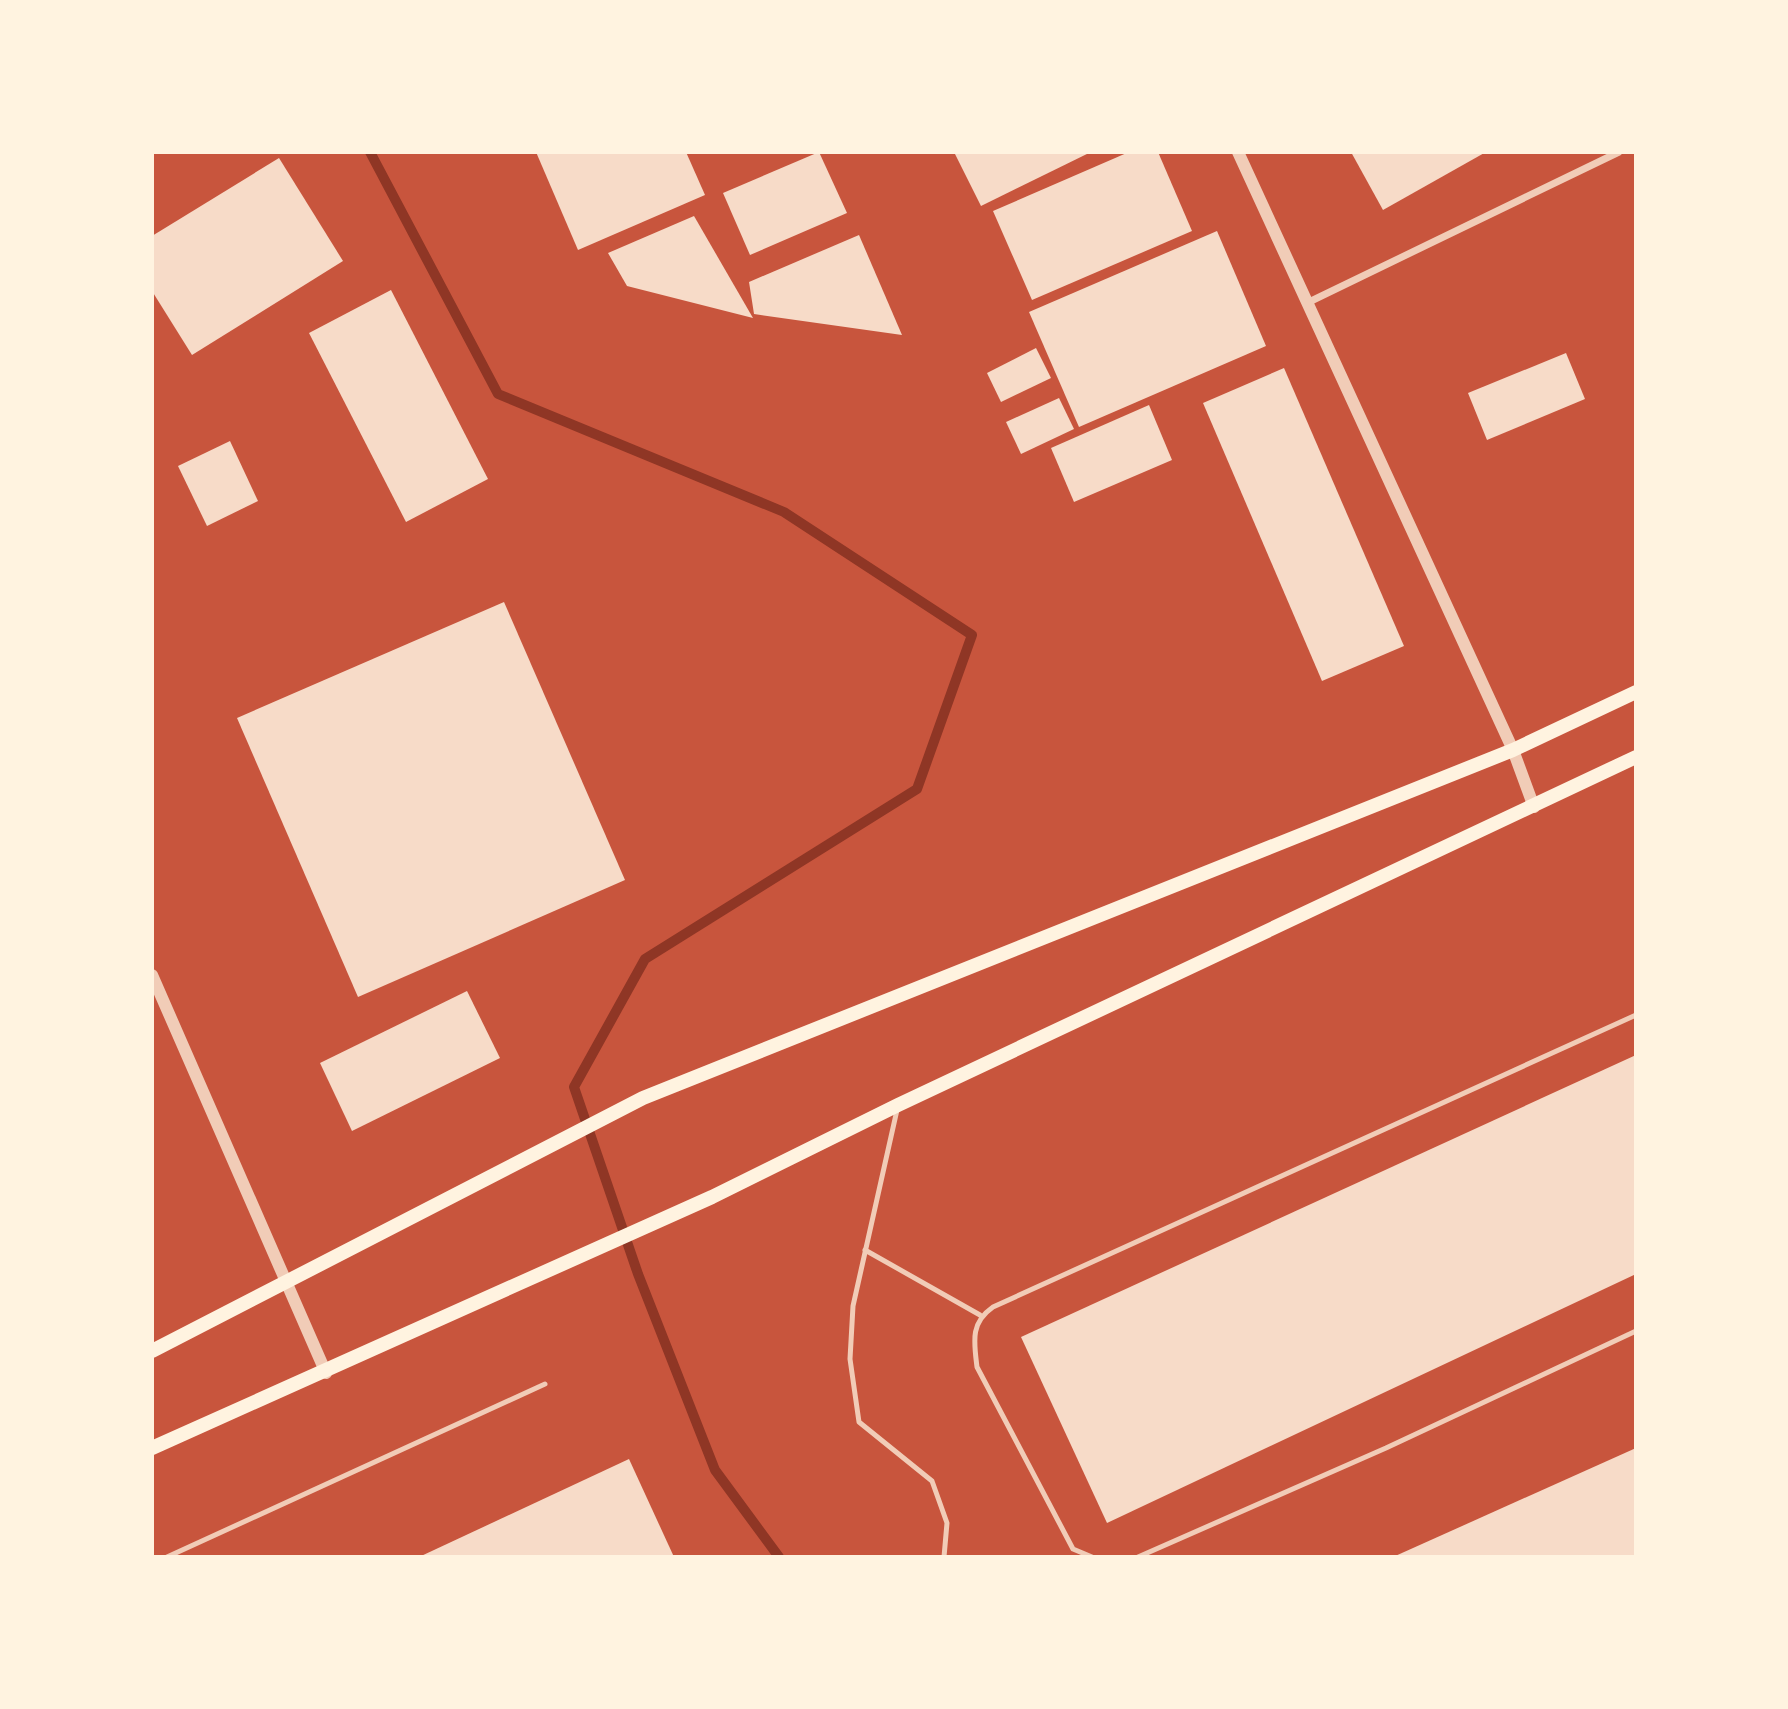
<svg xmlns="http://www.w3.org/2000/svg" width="1788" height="1709" font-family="'Source Serif 4',serif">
<rect width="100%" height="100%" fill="#c8553d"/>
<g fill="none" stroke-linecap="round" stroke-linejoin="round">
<path stroke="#8f3625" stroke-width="10" d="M370,152L498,394L784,512L972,635L917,789L645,959L574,1087L638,1274L715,1470L779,1557"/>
</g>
<g fill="#f7dbc8">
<path d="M536,152H686L705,195L578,250Z"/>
<path d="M819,152L847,213L750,255L723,193Z"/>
<path d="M954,152H1091L981,206Z"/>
<path d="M1129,152H1158L1192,231L1032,300L993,211Z"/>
<path d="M1351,152H1486L1383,210Z"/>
<path d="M279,158L343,261L192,355L152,291V236Z"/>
<path d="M694,216L753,318L627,286L608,253Z"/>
<path d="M1217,231L1266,346L1079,427L1029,312Z"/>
<path d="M859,235L902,335L754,314L749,282Z"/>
<path d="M391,290L488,479L406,522L309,333Z"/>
<path d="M1036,348L1051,378L1001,402L987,373Z"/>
<path d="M1566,353L1585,399L1487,440L1468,393Z"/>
<path d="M1284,368L1404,646L1322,681L1203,403Z"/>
<path d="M1059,398L1074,429L1021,454L1006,422Z"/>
<path d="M1149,405L1172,460L1074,502L1051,448Z"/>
<path d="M230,441L258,501L207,526L178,466Z"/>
<path d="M504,602L625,880L358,997L237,718Z"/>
<path d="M467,991L500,1058L352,1131L320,1063Z"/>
<path d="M1636,1055V1274L1107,1523L1021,1337Z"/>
<path d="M1636,1448V1557H1393Z"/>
<path d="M629,1459L674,1557H419Z"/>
</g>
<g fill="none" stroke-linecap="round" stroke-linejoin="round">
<g stroke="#f1ccb7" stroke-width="5">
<path d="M897,1110L853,1306L850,1359L859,1422L932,1481L947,1523L944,1557"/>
<path d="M865,1250L980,1315"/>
<path d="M167,1557L545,1384"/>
<path d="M1092,1557L1073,1549L977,1367C974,1342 970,1323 993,1307L1636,1015"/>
<path d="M1138,1557L1386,1448L1636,1331"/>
</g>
<path stroke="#f1ccb7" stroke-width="7" d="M1309,302L1619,152"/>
<g stroke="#f1ccb7" stroke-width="12">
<path d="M1238,152L1513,750L1534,807"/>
<path d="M152,975L326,1373"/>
</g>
<g stroke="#fff3e0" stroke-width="14">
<path d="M152,1351L643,1098L1513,750L1636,692"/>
<path d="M152,1448L712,1197L898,1105L1636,757"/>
</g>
</g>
<rect width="1788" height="1709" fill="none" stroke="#fff3e0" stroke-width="308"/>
</svg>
